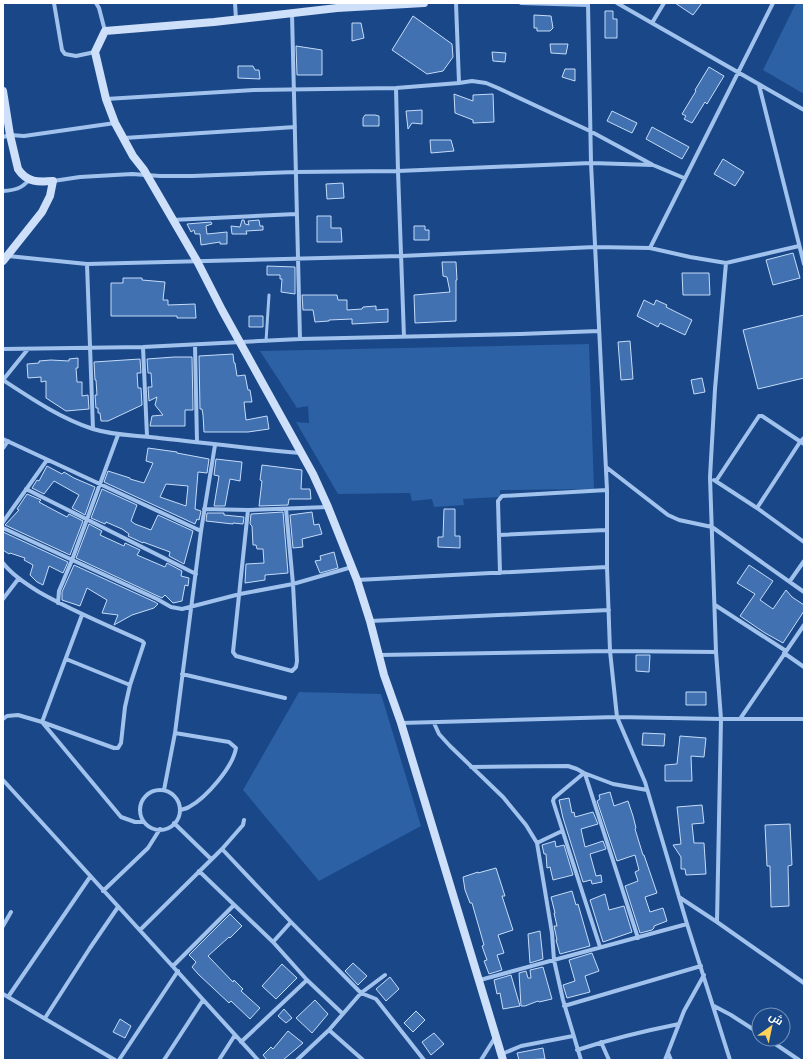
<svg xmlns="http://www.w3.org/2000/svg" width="807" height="1063" font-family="'PT Sans',Cairo,sans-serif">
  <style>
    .green { fill: #2c61a5 }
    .building { fill: #4171b0; stroke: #c5dcf9; fill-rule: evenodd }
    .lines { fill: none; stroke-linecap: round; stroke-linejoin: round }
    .lane { stroke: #a0c2ed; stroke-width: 3 }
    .street { stroke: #a0c2ed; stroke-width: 4 }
    .secondary { stroke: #cddff9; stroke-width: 8 }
  </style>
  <rect width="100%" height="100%" fill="#194787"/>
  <path class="green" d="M796,3H804V94L763,70Z
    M589,344L594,489L500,490V497L463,499L464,505L434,507L432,499L412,501L410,493L338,494L296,422L309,423L308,406L297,408L260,351Z
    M299,692L381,694L421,826L319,881L243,790Z"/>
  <path class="building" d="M675,3H702L693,15Z
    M605,11H613V19H617V38H605Z
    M534,15L551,16L553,28L550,31H537V28H534Z
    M413,16L452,44L453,57L443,71L427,74L392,50Z
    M352,23H361L364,38L352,41Z
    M550,44H568L566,54L551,53Z
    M296,46L322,50V75H297Z
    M492,52L506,53L505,62L493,61Z
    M238,66H253L255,70H259L260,79L238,78Z
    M709,67L724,76L707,104L705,102L692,123L684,119L686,116L682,114L696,91L695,90Z
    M565,69H575V81L562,77Z
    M454,94L473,101V95L493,94L494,122L473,123V120L455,113Z
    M422,110V124L412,123L408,129L406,111Z
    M612,111L637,123L632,133L607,121Z
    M365,115H375L379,116V126H363V118Z
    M652,127L689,147L682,159L646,139Z
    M430,140H451L454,151L431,153Z
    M723,159L744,172L735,186L714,174Z
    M343,183L344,198L327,199L326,184Z
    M317,216H331V228H341L342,242H317Z
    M242,220H244L245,224L249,225L248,221L259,220L260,226H263V230L246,231L247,234H232L231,226L240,227Z
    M211,222L212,224L206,226L207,234L227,232V244H220V242L201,245L200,234H195L194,230L191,232L187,224Z
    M414,226H425V230H429V240H414Z
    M793,253L800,278L773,285L766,260Z
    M442,262H456L457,280H456V321L415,323L414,295L450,292L447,277L443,276Z
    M267,266L295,267V294L281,292L282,279H280V275H267Z
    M682,273H709L710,295H683Z
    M123,278H142V280L165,282L163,300H168V305L195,304L196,318H177V316H111V283H123Z
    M302,295H337L338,300H347V310L362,309L363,307L376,306V310L388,309V322L352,324V319L329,320V321L315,322L313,310H303Z
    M644,300L654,305L656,300L667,305L666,307L692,320L685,335L660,323L658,327L637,316Z
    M804,315V378L758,389L743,330Z
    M249,316H263V327H249Z
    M630,341L633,379L621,380L618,342Z
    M233,354L234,363H235L237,376L245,375L248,390H250L252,402H244L246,420L267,416L269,429L248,432H204L203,415L202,409H200L199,356Z
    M174,357H192L193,410H185V426H150L152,416L163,415L155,405L157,397L149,401L148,387H152L151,373H148L147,359Z
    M78,358V368H76L77,382H82V396L88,395L89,409L66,411L46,398V381L41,382V377L28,378L27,364L39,363V361L51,360L69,361V359Z
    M140,359L141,373H137L138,388H141L142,405L108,421H101L100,413H98V408H96L95,395H97L96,380H95L94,362Z
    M702,378L705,392L694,394L691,380Z
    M148,448L177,452V453L209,459L207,473L198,472L195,509L201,511L199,520L197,519L195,524L104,482L108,471L130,478V479L144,483L153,463L146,461ZM166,484L188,486L186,506L160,497Z
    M216,459L242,462L240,481L230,479L225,506H214L219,476L214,475Z
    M262,465L302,470L301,489H310L311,499H289L288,505L259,506L262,481L260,480Z
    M47,466L62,474L64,472L74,478L95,487L85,515L72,508L79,495L54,481L44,494L32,488L37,480L39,481Z
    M102,489L137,505L131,521L135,524L151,530L158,515L193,531L184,564L169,556L170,552L143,542V543L128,536L129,534L122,529L106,522L105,524L91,518Z
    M27,494L41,500L39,502L48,507L67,517L69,514L83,521L70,555L5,525L19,510L17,509Z
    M444,509H455V536H460V548L438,547V537H443Z
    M283,512L288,573L265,575V580L245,583L246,564L264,563L263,549H257L256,545H253L252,526L250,524L251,514Z
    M312,512L314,525L319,524L322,534L302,539L303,547L293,548L290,515Z
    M207,513H224V515L244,517L243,524L233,523V524L206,521Z
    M89,524L102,531L100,535L124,546L125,543L140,550L137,555L165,567L167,563L182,571L181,576L189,578L188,586L185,585L182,601L173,603L165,595L162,598L76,558Z
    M3,532L68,562L63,573L49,566L43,585L37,582L30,575L33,565L24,560L25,558L10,553L9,554L3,550Z
    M334,552L338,568L320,573L315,561L321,560L320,556Z
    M74,565L155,602L158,604L154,608L132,615L114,625L118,615L102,613L107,600L87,588L80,606L62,600V592Z
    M749,565L773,581L760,600L773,609L786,590L792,597L804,605V611L783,643L765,633L740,616L755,594L737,583Z
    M636,655H650L649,672L636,671Z
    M686,692H706V705H686Z
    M643,733L665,734L664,746L642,745Z
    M680,736L706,738L704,757L691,756L692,781H665V765L677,764Z
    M610,792L614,806L628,801L633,816L636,828L635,829L643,855H644L657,893L645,897L650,912L663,908L667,921L654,926V928L652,930L640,933L625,886L638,881L635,872L639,870L635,855L617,861L597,801L600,799L599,795Z
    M569,798L572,813L574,812L575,817L593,812L598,824L581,829L585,847L603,841L606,849L590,854L596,876L601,875L602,882L592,884L591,880L583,882L563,818L559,800Z
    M702,805L704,823L692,824L694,843H704L706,874L686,875L685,869H681V857L673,845L681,844L677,807Z
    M790,824L792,865L788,866L789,906L771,907L770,866H767L765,825Z
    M555,841L556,847L564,845L573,875L553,880L550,867L547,868L546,854H544L542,845Z
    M496,868L505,896H502L513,930L498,935L504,953L497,955L502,970L489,974L484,961L487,960L482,946L484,945L472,903H470L465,890L463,877L478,872V873Z
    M572,891L576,905L578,904L590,946L560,954L556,940H557L554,926H557L554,913H555L551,897Z
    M605,894L609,910L624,906L632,932L603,942L590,900Z
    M230,914L242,926L230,938L229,937L208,956L233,982L234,980L243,989L241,991L260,1008L250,1019L231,1001L229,1003L198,974L192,967L196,962L189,955Z
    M540,931L543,959L530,963L528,934Z
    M592,953L599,971L585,976L590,992L567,998L563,985L575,981L569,960Z
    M353,963L367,976L358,985L345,971Z
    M282,964L297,978L276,999L262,986Z
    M543,967L552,999L539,1002L538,1001L525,1006H521L519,973L526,971L528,978H531L530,970Z
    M511,975L520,1006L503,1009L500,993L497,994L494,980Z
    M390,977L399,989L386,1001L376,989Z
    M315,1000L328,1014L312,1033L296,1018Z
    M284,1009L292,1018L286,1023L278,1016Z
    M416,1011L425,1020L413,1032L404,1023Z
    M120,1019L131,1026L125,1038L113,1032Z
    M288,1031L303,1043L283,1060H267L263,1055L271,1047L273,1049Z
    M434,1033L444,1044L431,1055L422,1042Z
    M543,1048L545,1059L519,1060L517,1053Z"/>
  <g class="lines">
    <path class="lane" d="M266,341L269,295"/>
    <path class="street" d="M54,3L62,50L65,54L76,56L95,52
      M96,3L99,8L105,31
      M235,3L236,19
      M456,3L459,83
      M521,3L588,5
      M588,3L591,163L607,490V567L610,651L617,717L645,782L687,924L730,1060
      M617,3L804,110
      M292,14L300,339
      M652,23L664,3
      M759,85L804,264
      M396,88L398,171L404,337
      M106,99L254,90L396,88L459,83L472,81L486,83L498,88L590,131L653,165L684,178
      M3,137L10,135L24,136L115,123
      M124,138L295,127
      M53,181L80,177L132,174L160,176H192L295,172L398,171L591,163L653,165
      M3,191C15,190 21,189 29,180
      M172,220L296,214
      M650,248L773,3
      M8,256L87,264L401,256L595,247L650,248L690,257L726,263L799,246
      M87,264L93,429
      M195,345L197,442
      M143,347L147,436
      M3,349L143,347L300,339L520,334L599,331
      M3,380C32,399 60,418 93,429C116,436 136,435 159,438C206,443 254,449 301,453
      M3,380L28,349
      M3,439L201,531
      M3,448L8,441
      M606,467L668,515L679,520L712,527L804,592
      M714,480L757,508L804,542
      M716,481L759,416H762L804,444
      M26,489L196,574
      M757,508L800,442L804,438
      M204,509L248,510L328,507
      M248,510L233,652L236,656L292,671L296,667L297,661L293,584L286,509
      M3,522L47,460
      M3,528L157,599L171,607L182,609L240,594L293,584L352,567
      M499,535L606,530
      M3,563C12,575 26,584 39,592C72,611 107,625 142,641L144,643L130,685L125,707L121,743L118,748H114L42,722L18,715L7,716L3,719
      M500,573L498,501L502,496L607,490
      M357,580L607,567
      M790,581L804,561
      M3,599L19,578
      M58,603L59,591L72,560L118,435
      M715,605L786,651
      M82,615L42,722L121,817L135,822H144
      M370,621L609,610
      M784,653L804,667
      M379,655L610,651L716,652
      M66,659L130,685
      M182,674L285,698
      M740,719L804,625
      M401,723L617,717L721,719H804
      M434,723L439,734L450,746L503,797L526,825L537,843L552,933L554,960L563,1000L581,1060
      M175,733L229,742L236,748C233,767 206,798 189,807C186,809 183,809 180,810
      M471,767L568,766L577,769L584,773
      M585,774L638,938
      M3,780L258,1060
      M164,790L175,733L201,531L215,445
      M140 810a20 20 0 1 1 40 0a20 20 0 1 1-40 0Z
      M174,823L211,859
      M537,843L562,831
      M222,849L291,922L361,993L376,999L424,1060
      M199,871L273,942L307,980L343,1014
      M103,891L148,848L160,829
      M679,897L717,922L804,983
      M717,922L721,719L716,652L710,477L715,389L726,263
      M3,926L11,912
      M140,930L222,849L243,825L244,820
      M273,942L291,922
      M600,947L553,801L554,798L584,773L613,784L647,790
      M173,966L234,905
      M480,980L687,924
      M3,994L115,1060
      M8,997L90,877
      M564,1006L701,966
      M714,1006L731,1015L759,1033
      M45,1018L90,948L118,907
      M329,1030L363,1060
      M768,1039L799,1060
      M241,1042L307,980
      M601,1042L609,1060
      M577,1050C611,1039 644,1031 679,1024
      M668,1053L671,1060
      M502,1054L521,1046L573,1036
      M119,1060L178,971
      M164,1060L203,1000
      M219,1060L235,1035
      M297,1060L329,1030L361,993L385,975
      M481,1060L496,1036
      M665,1060L684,1011L704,975"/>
    <path class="secondary" d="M424,3L337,8L214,22L105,31L95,52L106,99L115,123L133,156L144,170L197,261L222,310L313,474L328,507L357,580L370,621L384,675L401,723L503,1060
      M3,91L10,135L18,169C27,183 39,182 53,181L50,196L42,212L3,261"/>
  </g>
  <rect width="807" height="1063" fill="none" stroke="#ffffff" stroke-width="8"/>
  <g transform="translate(771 1027) rotate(33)"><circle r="19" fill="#194787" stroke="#7591b7"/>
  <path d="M0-3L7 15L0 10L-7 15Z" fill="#ffd25c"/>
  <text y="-6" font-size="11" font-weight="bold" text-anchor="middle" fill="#ffffff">ش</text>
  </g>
</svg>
